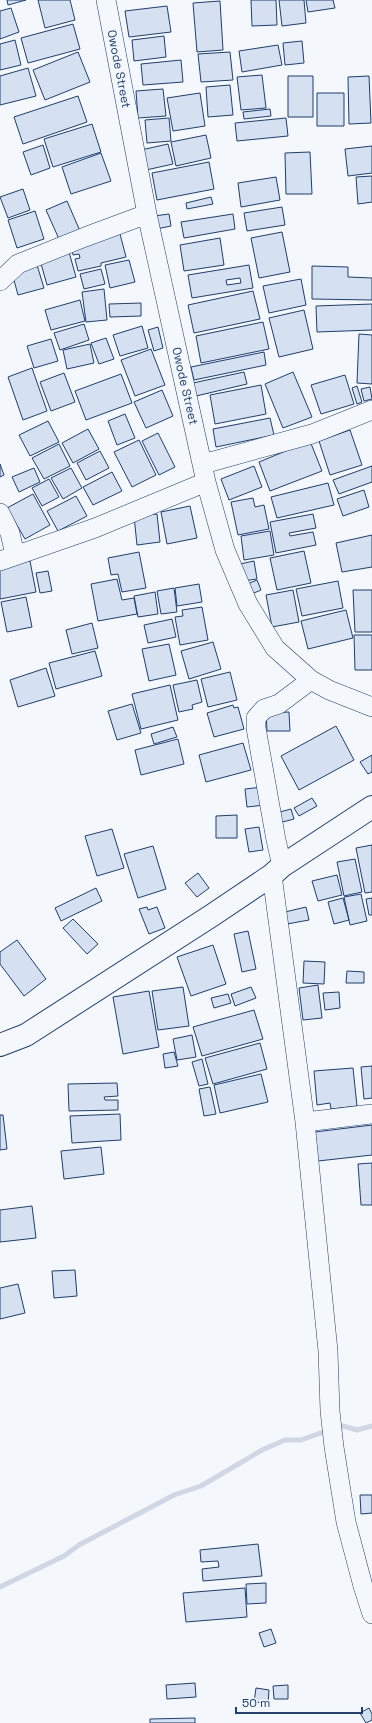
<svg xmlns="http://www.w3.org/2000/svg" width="372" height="1723" font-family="'Space Grotesk',sans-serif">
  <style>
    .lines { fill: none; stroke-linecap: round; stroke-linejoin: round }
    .stream { stroke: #cfd7e4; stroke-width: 5 }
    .building { fill: #d5e0f0; stroke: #1d3f73; fill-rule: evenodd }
    .minor-casing { stroke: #1d3f73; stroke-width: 20 }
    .major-casing { stroke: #1d3f73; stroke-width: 24 }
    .minor { stroke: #f4f7fb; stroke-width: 19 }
    .major { stroke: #f4f7fb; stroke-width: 22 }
    .labels { text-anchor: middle; stroke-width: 3; stroke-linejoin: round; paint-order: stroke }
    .street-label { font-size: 12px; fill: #1d3f73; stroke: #f4f7fb }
  </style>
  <rect width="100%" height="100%" fill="#f4f7fb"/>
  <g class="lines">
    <path class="stream" d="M336,1427L343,1426L357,1430L372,1426
      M0,1587L64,1556L79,1545L174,1495L201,1486L262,1450L285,1440H301L329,1430"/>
  </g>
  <path class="building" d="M7,0H26L8,5Z
    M38,0H70L75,20L45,28Z
    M251,0H276L277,25L252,26Z
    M279,0H304L306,23L282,26Z
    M306,0H333L335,8L308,12Z
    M220,1L223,50L197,52L193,3Z
    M167,6L171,32L129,37L125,11Z
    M11,8L19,32L0,39V11Z
    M73,24L80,49L28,63L21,38Z
    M164,36L166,57L134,61L132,40Z
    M15,40L21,65L0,70V44Z
    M302,41L304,63L285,65L283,43Z
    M278,45L282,65L242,72L239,51Z
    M78,52L90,82L45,100L33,70Z
    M230,52L233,80L201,82L198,54Z
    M181,60L183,82L143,85L141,64Z
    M28,68L36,96L0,105V76Z
    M262,75L266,108L241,110L237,77Z
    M288,76H313V117H288Z
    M369,76L371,123L349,124L348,77Z
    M230,85L233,115L208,117L206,87Z
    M163,89L166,116L138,118L136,91Z
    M200,93L205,126L173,131L167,98Z
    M317,93H344V126H317Z
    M78,96L87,122L23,144L14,117Z
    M270,109L271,116L244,119L243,112Z
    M169,118L171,141L147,143L145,120Z
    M286,118L288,136L237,141L235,123Z
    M92,124L101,152L53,167L44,139Z
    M206,135L211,158L176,166L171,142Z
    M168,144L173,164L146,170L141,150Z
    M43,145L50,168L31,175L23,152Z
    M372,146V173L348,176L345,149Z
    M310,152L312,194H286L285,153Z
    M101,153L111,181L71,194L62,167Z
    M209,162L214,189L157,200L152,173Z
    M372,176V202L358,204L356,177Z
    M276,177L280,200L241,207L238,183Z
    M23,189L30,210L8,218L0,197Z
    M211,197L213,204L187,209L186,203Z
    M67,201L80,231L59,239L46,210Z
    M282,207L285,225L247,231L244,213Z
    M35,211L44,239L17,248L8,220Z
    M169,214L171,226L156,229L154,216Z
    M233,214L235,229L184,238L181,222Z
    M282,232L290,272L259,278L251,238Z
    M120,234L126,257L101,263V266L78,271L75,259L80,258L79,254L73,255L71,245Z
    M220,238L224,265L184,271L180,245Z
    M69,252L76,277L47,285L40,260Z
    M129,260L135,282L110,288L105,265Z
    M37,265L44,288L18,295L12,273Z
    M249,265L253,288L192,298L188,275ZM240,278L241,283L227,285L226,280Z
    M312,266L348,267V277L372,278V300L312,299Z
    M101,269L105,284L84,289L80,274Z
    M301,279L306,305L269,313L263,286Z
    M104,289L107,320L86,322L82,292Z
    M253,291L260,319L194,333L188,305Z
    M80,300L85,321L51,330L45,310Z
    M141,303V316L110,317L109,304Z
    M372,304V330L317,332L316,306Z
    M304,310L313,349L279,357L269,318Z
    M263,322L269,349L201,363L196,336Z
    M84,324L89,340L60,350L54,333Z
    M142,326L148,348L120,356L113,335Z
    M158,327L163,348L154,351L148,330Z
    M359,334L372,335V384L357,383Z
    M106,338L114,359L99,364L91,343Z
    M51,339L58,361L34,368L27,346Z
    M90,344L94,363L67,369L63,350Z
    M151,349L165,385L135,396L121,360Z
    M264,352L266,365L194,380L191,367Z
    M32,368L47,411L23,420L8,377Z
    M244,372L247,384L196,396L193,383Z
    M293,372L312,417L283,428L265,384Z
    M64,373L75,402L51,411L40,382Z
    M121,374L132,403L86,420L75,391Z
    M345,375L354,404L321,414L311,385Z
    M261,385L266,414L215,424L210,395Z
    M357,386L362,402L357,404L352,388Z
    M370,387L372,399L364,401L361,389Z
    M162,390L173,416L146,428L134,402Z
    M125,414L135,438L117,445L108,421Z
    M270,418L274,435L216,447L213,429Z
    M48,421L59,442L30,456L19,435Z
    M88,429L99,449L73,463L62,443Z
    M350,430L362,465L330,475L319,441Z
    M158,433L175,467L159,475L142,441Z
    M139,440L156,475L132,487L114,452Z
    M310,441L322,471L270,491L259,462Z
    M59,444L70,466L44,479L32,458Z
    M100,451L109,468L86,480L77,463Z
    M0,464L4,475L0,477Z
    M254,466L262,487L229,500L221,479Z
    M372,466V482L339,494L333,480Z
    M34,468L40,482L19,492L12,477Z
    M71,468L82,488L63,499L51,478Z
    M112,472L122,491L93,505L83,487Z
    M49,479L59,497L42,506L32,488Z
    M328,483L334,505L277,518L271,497Z
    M364,490L369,507L343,516L337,499Z
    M33,494L50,525L25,539L7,508Z
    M76,496L87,516L58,531L47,511Z
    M253,498L255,507L264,505L269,529L238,535L231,502Z
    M190,506L197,538L167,544L161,512Z
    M157,514L160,542L137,545L134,516Z
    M313,514L316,528L289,533L290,536L313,532L316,545L276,553L270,522Z
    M270,531L274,555L244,560L241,536Z
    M372,535V567L342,572L336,543Z
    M304,551L311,583L277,590L270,558Z
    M139,552L146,588L122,592L118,574L111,575L108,558Z
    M30,561L36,592L0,599V567Z
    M254,561L257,579L243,581L240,564Z
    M48,571L52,591L40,593L36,573Z
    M117,579L122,600L134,598L137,614L98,621L91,584Z
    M257,580L261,590L247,596L243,586Z
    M338,581L343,608L302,616L296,589Z
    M199,584L202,602L177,606L175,588Z
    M174,588L177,612L161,614L157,591Z
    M293,590L299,622L272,627L266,595Z
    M353,590H372V632H355Z
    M155,592L158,614L138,617L134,596Z
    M26,597L32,627L7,632L1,602Z
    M202,607L208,640L180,645L175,617L183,616L182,610Z
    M346,610L353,638L308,649L301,621Z
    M172,619L176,637L148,643L144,625Z
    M92,623L98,648L72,654L66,630Z
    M354,635H372V670H355Z
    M213,642L221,669L189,679L181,651Z
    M169,644L176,675L149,681L142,649Z
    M95,651L102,676L56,689L49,663Z
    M46,668L55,696L18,707L10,680Z
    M230,672L237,700L208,707L201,679Z
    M197,680L202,702L192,705L193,709L179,712L173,685Z
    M170,685L178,720L141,729L132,694Z
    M132,704L141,733L117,740L108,711Z
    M233,705L234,708L238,707L244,729L214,737L207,713Z
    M289,712L290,731H267L266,713Z
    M336,726L354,760L299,790L281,756Z
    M173,727L177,737L154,744L151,734Z
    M178,739L184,764L141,775L135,750Z
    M243,743L251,770L206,782L199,755Z
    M372,755V772L368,774L360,762Z
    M263,787L265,805L247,807L245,789Z
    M312,798L317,806L299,816L294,808Z
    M291,809L294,819L279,823L276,813Z
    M237,815V838H216V816Z
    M259,827L263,850L249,852L245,829Z
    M112,829L124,868L97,876L85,836Z
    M372,845V892L365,893L356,848Z
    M153,846L166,889L138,898L124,854Z
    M355,859L362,892L344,896L337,862Z
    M198,873L209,888L197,897L185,883Z
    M337,875L342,895L318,901L312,881Z
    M96,888L102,901L61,921L55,908Z
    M361,894L367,921L350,925L344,897Z
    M343,898L349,920L334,924L328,902Z
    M372,898V915H369L366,899Z
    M147,907L148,910L157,907L165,928L149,934L139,909Z
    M306,907L309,920L287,924L285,912Z
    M73,919L98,944L87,954L63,928Z
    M248,931L256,969L242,972L234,934Z
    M17,940L46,979L24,996L0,964V952Z
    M213,945L226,984L191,996L177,957Z
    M304,961L325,962L324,984L303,983Z
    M347,971L364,972V983H346Z
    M318,985L322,1018L303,1020L299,988Z
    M183,987L189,1026L158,1030L152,991Z
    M251,987L256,998L235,1006L231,994Z
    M149,991L159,1047L123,1054L113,997Z
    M339,992L340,1008L325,1010L323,993Z
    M228,994L231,1003L214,1008L211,998Z
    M254,1010L263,1039L202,1056L193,1027Z
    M192,1035L196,1057L177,1060L173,1039Z
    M260,1043L267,1069L213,1084L205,1058Z
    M174,1052L178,1066L165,1068L163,1054Z
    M202,1059L208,1084L199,1086L192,1062Z
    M372,1066V1098L364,1099L361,1067Z
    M353,1068L357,1106L331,1109L330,1103L317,1105L314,1071Z
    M261,1074L268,1102L220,1113L214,1085Z
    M117,1083L118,1096L104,1097L105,1100H118V1110L69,1111L68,1084Z
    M210,1087L216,1114L204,1116L199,1089Z
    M120,1114L121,1140L72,1143L70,1116Z
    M0,1115H3L7,1149L0,1150Z
    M372,1125V1155L318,1161L315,1132Z
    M101,1147L104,1174L64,1179L61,1151Z
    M372,1163V1205H361L358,1164Z
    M32,1206L36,1238L0,1242V1210Z
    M75,1270L77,1296L54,1298L52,1271Z
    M18,1284L25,1313L0,1319V1288Z
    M360,1495H372V1513L361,1514Z
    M258,1544L262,1576L203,1581L202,1569L219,1567L218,1561L201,1562L200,1550Z
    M266,1583V1603L247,1604L246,1584Z
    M245,1588L247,1617L186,1622L183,1593Z
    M271,1629L276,1643L264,1647L259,1633Z
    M195,1683L196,1697L167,1699L166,1685Z
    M288,1685V1699H274L273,1686Z
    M256,1688L269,1690L268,1703L254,1702Z
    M369,1708L372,1714V1720L366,1723L360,1713Z
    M195,1718V1723H150V1719Z"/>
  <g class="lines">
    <defs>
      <path id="minor" d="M106,0L147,214L206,482L225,550L248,604L275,648L311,680L329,690L372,707
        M0,281L18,264L85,237L147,214
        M203,464L312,434L372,410
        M0,513L10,533L15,555
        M0,561L95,528L206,482
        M282,866L276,840L256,728V718L264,709L279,704L311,680
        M272,875L305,1122L328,1351L330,1411L334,1447L346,1522L363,1586L372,1614
        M305,1122L372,1114"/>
      <path id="major" d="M0,1045L26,1035L211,916L272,875L282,866L372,807"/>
    </defs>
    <use href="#minor" class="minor-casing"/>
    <use href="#major" class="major-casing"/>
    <use href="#minor" class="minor"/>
    <use href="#major" class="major"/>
  </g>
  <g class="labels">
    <g class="street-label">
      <text transform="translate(119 69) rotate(79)" y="4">Owode Street</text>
      <text transform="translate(185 386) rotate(77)" y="4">Owode Street</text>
    </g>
  </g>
  <path d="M236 1707v6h126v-6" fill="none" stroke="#1d3f73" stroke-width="2"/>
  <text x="242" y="1707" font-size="12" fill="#1d3f73" stroke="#f4f7fb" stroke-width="3" paint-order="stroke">50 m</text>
</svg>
